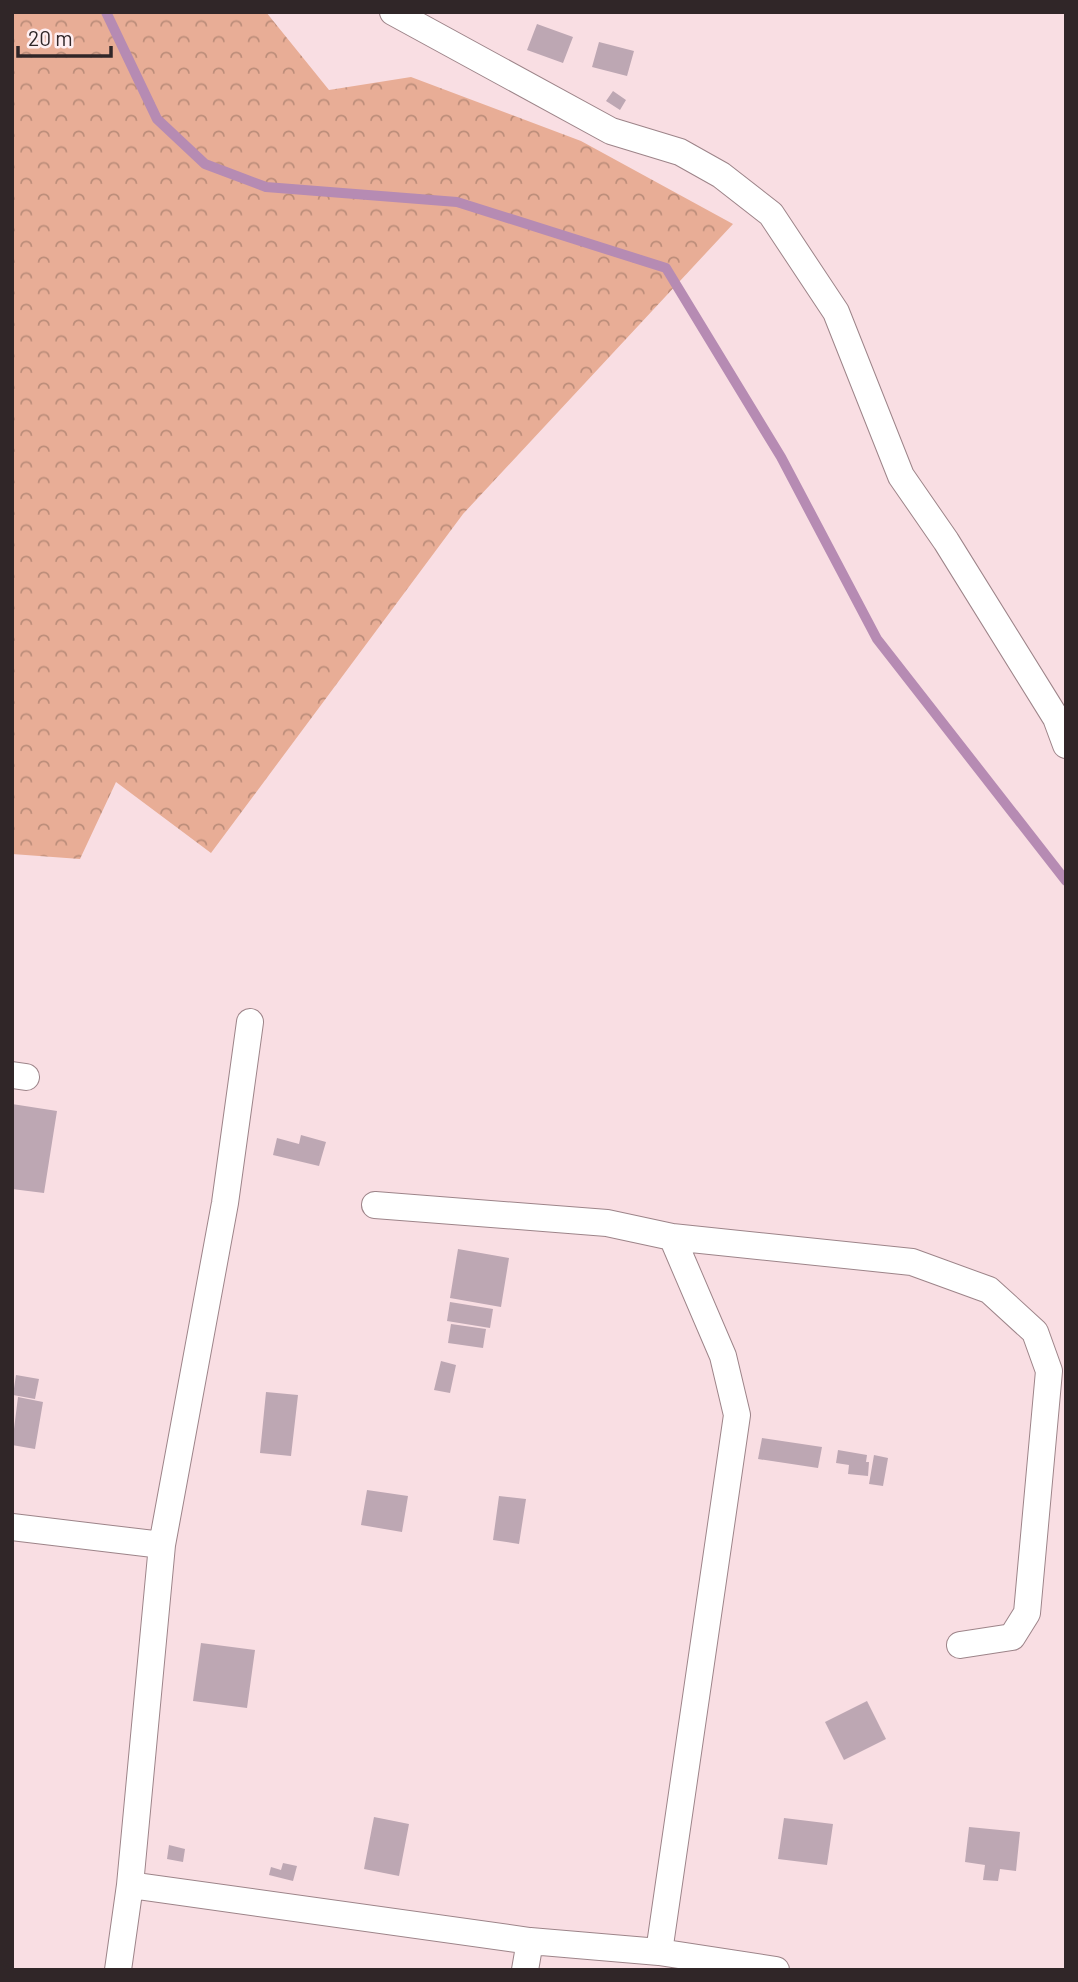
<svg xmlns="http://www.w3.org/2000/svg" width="1078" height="1982" font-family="Barlow,sans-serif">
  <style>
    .forest { fill: url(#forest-crowns) }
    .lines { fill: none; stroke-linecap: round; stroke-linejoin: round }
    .stream { stroke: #b68bb3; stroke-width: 10 }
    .building { fill: #bda7b3 }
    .street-casing { stroke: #9d8489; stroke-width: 28 }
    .street { stroke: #fff; stroke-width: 26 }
  </style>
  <defs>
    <pattern id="forest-crowns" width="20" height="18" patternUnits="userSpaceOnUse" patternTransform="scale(1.75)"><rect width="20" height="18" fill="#e8ad96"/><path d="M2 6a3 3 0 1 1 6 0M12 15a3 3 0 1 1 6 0" fill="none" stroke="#bc8d7a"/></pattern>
  </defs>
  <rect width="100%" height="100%" fill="#f9dee3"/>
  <path class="forest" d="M12,12H266L329,90L411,77L581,141L733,224L463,514L211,853L116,782L80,859L12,854Z"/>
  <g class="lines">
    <path class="stream" d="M106,12L157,119L205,164L266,187L457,202L666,268L781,457L877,639L1066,881"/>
  </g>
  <path class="building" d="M537,24L573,37L563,63L527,50Z
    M599,42L634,51L627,76L592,67Z
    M613,91L626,100L620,110L606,101Z
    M12,1104L57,1111L44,1193L12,1189Z
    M301,1135L326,1142L319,1166L273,1155L277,1138L299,1144Z
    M458,1249L509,1258L501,1307L450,1298Z
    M450,1302L493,1309L490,1328L447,1321Z
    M451,1324L486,1329L483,1348L448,1343Z
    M441,1361L456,1365L450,1393L434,1390Z
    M16,1375L39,1379L35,1399L13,1395Z
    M266,1392L298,1395L291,1456L260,1453Z
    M18,1397L43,1402L35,1449L12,1445Z
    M762,1438L822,1447L818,1468L758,1459Z
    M838,1450L867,1455L866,1462H869L868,1476L848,1474L849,1465L836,1463Z
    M874,1455L888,1458L883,1486L869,1484Z
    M367,1490L408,1496L402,1532L361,1525Z
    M499,1496L526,1499L519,1544L493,1540Z
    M201,1643L255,1650L247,1708L193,1701Z
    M867,1701L886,1739L844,1760L825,1722Z
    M374,1817L409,1824L399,1876L364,1869Z
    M784,1818L833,1824L827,1865L778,1859Z
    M969,1827L1020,1832L1016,1871L1000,1869L998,1881L983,1880L985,1865L965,1862Z
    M169,1845L185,1849L183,1862L167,1859Z
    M283,1863L297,1866L293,1881L269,1875L271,1867L281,1870Z"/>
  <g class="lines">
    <defs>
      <path id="street" d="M393,12L611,131L680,152L721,175L771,214L836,312L901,476L946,541L1056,718L1066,745
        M12,1075L26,1077
        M375,1205L607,1223L672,1237L723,1356L737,1415L659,1952
        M672,1237L912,1262L989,1290L1035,1332L1049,1371L1027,1613L1012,1637L960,1645
        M12,1527L162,1545
        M130,1885L530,1941L659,1952L776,1970
        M118,1970L130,1885L162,1545L225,1203L250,1022
        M525,1970L530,1941"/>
    </defs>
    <use href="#street" class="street-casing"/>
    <use href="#street" class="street"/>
  </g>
  <rect width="1078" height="1982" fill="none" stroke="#302628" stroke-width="28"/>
  <path d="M18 46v10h93v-10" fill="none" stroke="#302628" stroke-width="3.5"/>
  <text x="28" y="46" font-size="21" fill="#302628" stroke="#ffeef1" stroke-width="5" paint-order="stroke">20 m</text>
</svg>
